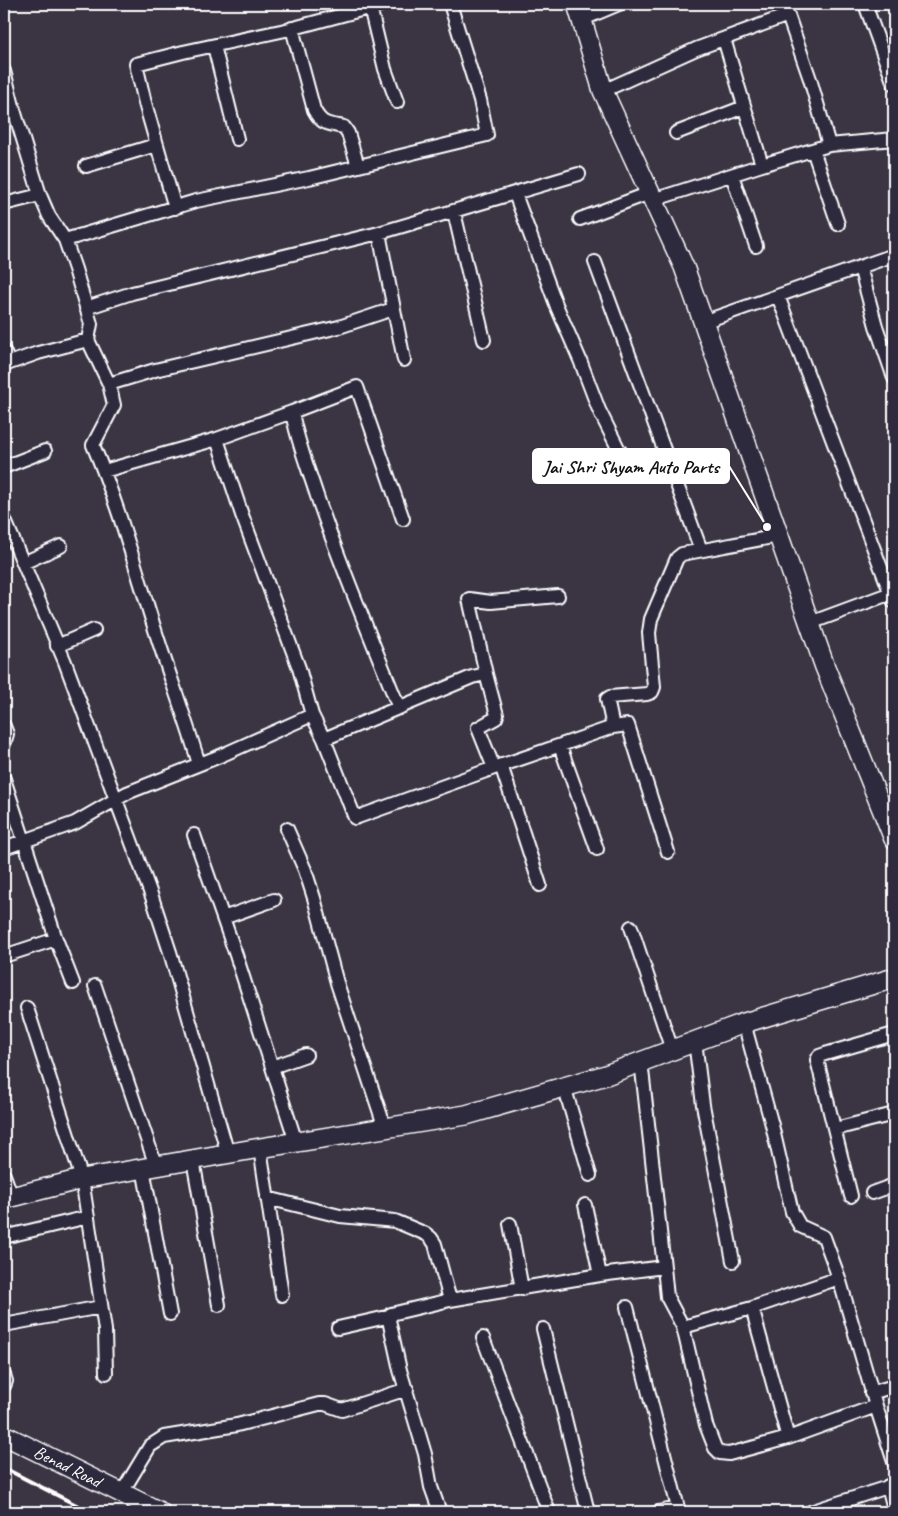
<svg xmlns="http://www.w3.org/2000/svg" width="898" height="1516" font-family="Caveat,sans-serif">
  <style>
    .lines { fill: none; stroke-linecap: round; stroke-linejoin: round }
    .street-casing { stroke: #fff; stroke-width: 16 }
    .secondary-casing { stroke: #fff; stroke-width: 22 }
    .street { stroke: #2f2a3d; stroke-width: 12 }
    .secondary { stroke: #2f2a3d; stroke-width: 19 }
    .rail { stroke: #fff; stroke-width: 4 }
    .labels { text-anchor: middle; stroke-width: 4; stroke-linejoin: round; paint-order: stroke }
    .street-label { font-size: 18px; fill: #fff; stroke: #2f2a3d }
    .leader { fill: none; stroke: #fff; stroke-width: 2 }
    .callout-dot { fill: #fff; stroke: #2f2a3d; stroke-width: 2 }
    .callout { fill: #fff; stroke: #fff; stroke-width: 2 }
    .callout-label { font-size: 19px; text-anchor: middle; font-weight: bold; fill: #111 }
  </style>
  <rect width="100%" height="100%" fill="#3b3443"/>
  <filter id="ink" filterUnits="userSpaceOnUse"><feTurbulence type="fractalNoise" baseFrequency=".02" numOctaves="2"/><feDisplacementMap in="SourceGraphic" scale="10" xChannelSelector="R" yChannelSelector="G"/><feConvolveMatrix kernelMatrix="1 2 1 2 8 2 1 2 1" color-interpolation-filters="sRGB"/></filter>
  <g filter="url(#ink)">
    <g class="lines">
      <defs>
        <path id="street" d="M784,4L810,79L829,145
          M865,4L894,84
          M370,7L385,69L397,102
          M581,20L619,4
          M292,28L314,110C322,125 328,124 344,127L348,133L358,166
          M724,39L762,165
          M214,46L237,139
          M4,71L14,110
          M603,91L696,49L788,15
          M4,112L14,110L40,195L49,216L65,240L75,269L91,324L88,340
          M676,133L744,107
          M813,150L838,224
          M86,166L156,145
          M732,175L756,246
          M515,194L557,307L580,360L599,410L619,450L638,472L670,465
          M653,200L762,165L829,145L894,139
          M4,204L40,195
          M175,208L145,103L136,64L183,52L290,29L383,4
          M454,212L484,340
          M580,219L650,193
          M379,233L404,360
          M65,240L196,201L309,178L487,135L480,100L450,4
          M595,262L701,550
          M860,267L876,326L894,378
          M778,296L894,602
          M86,308L132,293L379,233L579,174
          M703,322L894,255
          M4,351L9,363
          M4,365L38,353L88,340L109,384
          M292,412L217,439L242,515L299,668L312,715
          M4,467L45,451
          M104,471L217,439
          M4,518L65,662L152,897L170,952L228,1154
          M23,563L61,546
          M810,623L894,592
          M57,646L94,630
          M486,674L469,599L491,602L558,596
          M399,708C371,637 341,568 317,496C308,468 297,441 292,412L357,387L403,519
          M4,726L7,734L4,744
          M613,727L628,725L668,852
          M324,739L355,818L494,768
          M560,746L597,849
          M199,764C186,720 170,677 156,633C136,570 119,506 93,445L114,405L109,384L155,370L339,327L393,309
          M501,765L540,885
          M4,779L56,939L4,956
          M287,829L305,870L314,898L337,983L385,1128
          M194,835L236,955L296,1142
          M4,848L75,823L127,793L220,756L312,715L324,739L472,677L486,674L497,715L496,718L478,728L494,768L613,727L607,699L610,697L647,694L652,692L654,687L649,633L651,619L677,558L682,554L778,536
          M223,918L274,900
          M631,927L672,1050
          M56,939L73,983
          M95,986L156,1166
          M27,1008L82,1179L105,1330L106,1373
          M695,1041L703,1105L733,1261
          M272,1067L306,1055
          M564,1086L590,1175
          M835,1129L894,1114
          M260,1148L282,1295
          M193,1160L219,1305
          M143,1168L170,1314
          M4,1175L12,1197
          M872,1193L894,1185
          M851,1196L817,1060L819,1056L825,1054L894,1034
          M267,1198L340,1216L395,1221L426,1234L431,1238L435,1244L450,1300
          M585,1205L600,1275
          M510,1224L522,1289
          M4,1237L88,1217
          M664,1267L667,1297L683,1327L752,1308L839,1278L824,1237L800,1226L792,1212L772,1125L744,1023
          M627,1307L679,1512
          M752,1308L788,1438
          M4,1325L101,1307
          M683,1327L706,1425L715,1448L720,1453L729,1454L788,1438L876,1406L839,1278
          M338,1328L391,1316
          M543,1329L588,1512
          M483,1338L549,1512
          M4,1375L6,1381L4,1386
          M871,1393L894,1386
          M876,1406L894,1462
          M888,1486L894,1509
          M121,1494L150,1446L164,1437L237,1425L319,1404H325L342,1410L407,1389
          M440,1512L431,1487L425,1454L400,1370L389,1320L391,1314L450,1300L600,1275L664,1267L641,1061
          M658,1512L678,1508
          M810,1512L894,1485"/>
        <g id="secondary">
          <path d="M577,4L603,91L684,267L825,667L894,839"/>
          <path d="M4,1199L82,1179L260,1148L466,1115L606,1075L744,1023L894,978"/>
          <path id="s1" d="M4,1435L160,1512"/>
        </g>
      </defs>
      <use href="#street" class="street-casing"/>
      <use href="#secondary" class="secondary-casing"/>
      <use href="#street" class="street"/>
      <use href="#secondary" class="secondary"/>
      <path class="rail" d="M4,1468L90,1512"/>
    </g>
  </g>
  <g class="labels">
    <g class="street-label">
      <text dy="6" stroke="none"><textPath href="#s1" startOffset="71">Benad Road</textPath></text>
    </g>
  </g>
  <path class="leader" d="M767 527L729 466"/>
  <circle class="callout-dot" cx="767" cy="527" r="5"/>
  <rect class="callout" x="533" y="449" width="196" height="34" rx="5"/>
  <g class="callout-label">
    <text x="631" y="473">Jai Shri Shyam Auto Parts</text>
  </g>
  <rect width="898" height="1516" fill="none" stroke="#2f2a3d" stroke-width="20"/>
  <rect x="10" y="10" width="878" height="1496" fill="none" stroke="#fff" stroke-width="2" filter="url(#ink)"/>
</svg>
